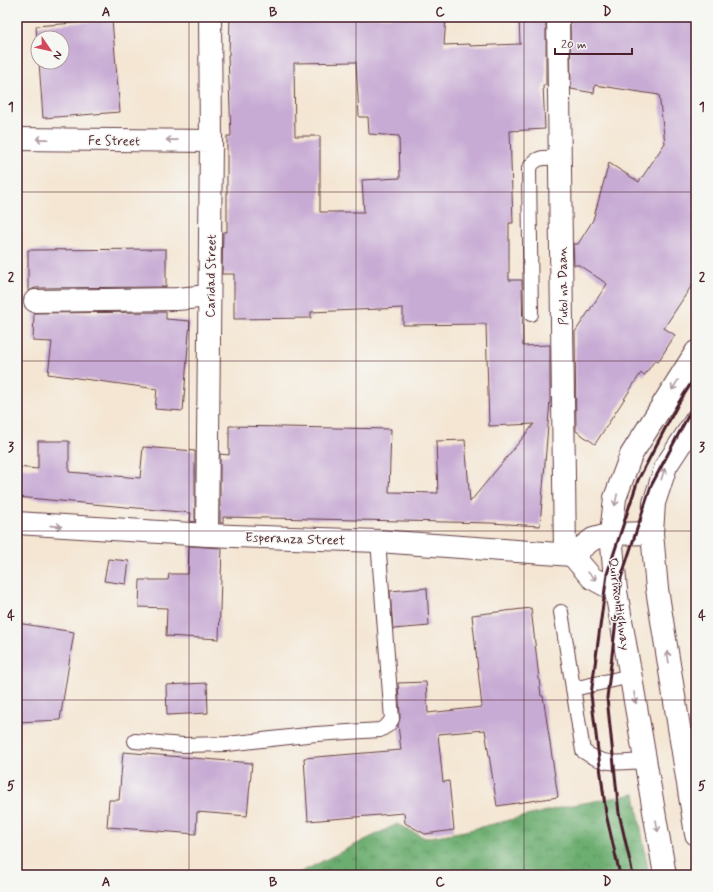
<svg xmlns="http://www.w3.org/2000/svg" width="713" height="892" font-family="Mynerve,sans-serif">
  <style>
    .forest { fill: url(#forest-crowns); stroke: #5b664e }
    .building { fill: #c8abd4; fill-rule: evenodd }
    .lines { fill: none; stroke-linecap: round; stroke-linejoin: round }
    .service-casing { stroke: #643d44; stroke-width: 16 }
    .minor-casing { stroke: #643d44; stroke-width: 24 }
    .primary-casing { stroke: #643d44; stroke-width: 24 }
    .service { stroke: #fff; stroke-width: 14 }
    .minor { stroke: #fff; stroke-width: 22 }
    .primary { stroke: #fff; stroke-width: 22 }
    .rail { stroke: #4a1f2b; stroke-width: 3 }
    .oneway { stroke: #ae9aa0 }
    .grid { fill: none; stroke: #4a1f2b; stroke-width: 1; stroke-opacity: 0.55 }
    .labels { text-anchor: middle; stroke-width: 3; stroke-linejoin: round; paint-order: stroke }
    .street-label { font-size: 13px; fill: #4a1f2b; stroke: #f6f6f2 }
    .neatline { fill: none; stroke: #4a1f2b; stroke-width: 1.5 }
    .grid-label { font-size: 13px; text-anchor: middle; font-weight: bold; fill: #4a1f2b }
  </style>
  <defs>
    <pattern id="forest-crowns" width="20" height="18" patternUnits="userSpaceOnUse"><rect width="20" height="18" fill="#6cad70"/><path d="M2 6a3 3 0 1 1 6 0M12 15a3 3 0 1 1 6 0" fill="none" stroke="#5b8c5c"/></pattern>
  </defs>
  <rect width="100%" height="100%" fill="#f6f6f2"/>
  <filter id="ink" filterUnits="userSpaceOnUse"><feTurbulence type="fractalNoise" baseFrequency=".025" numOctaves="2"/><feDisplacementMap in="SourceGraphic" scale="8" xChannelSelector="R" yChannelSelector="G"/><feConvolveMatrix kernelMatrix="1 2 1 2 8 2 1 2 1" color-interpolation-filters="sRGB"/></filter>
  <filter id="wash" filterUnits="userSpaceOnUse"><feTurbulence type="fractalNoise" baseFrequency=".012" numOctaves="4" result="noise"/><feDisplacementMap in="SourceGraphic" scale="16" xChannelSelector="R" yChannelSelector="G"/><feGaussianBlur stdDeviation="0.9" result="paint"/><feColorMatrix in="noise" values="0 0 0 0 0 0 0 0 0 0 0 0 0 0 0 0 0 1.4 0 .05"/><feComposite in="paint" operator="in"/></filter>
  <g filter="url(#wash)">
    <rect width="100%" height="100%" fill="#f4e6d3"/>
    <path class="forest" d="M635,794L649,875H295L397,824L425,838L465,831L567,806Z"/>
    <g id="blocks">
      <path class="building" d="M230,17H446L444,45L470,44V46L520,44L519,17H546V85H543L545,129L510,131L513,223H509V280H522L523,346L550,345V400L540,526L491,523L223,517V523H220V454L229,455V426L391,429L389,492L438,493L436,441L465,440L470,502L534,424L489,426L486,324L403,325V308L311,312V318L234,319V274H222L223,232H227V136H231L228,55H229ZM356,62L359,117H368L369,134L399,136L400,178L362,180L364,212H320V136H295L294,63Z
        M570,17H696V279L664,328L675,335L658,362L655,360L644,376L641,373L595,444L576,431L575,332L607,284L579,265H574L573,244H578L593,220L609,163L639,182L665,143L659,95L595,85L594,93L571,89Z
        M112,20L120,112L43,118L39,62H62V38H38V52L36,26Z
        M166,249V287L35,288L28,291V250Z
        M166,312V319L190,321L183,411L155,409L157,389L48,374L52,342L33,341L34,313Z
        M38,441H69V472L140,478L143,447L195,451V522L190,521L191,513L17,497V467L38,469Z
        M189,546L222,548L219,639L166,636L167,608L139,607L140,580H168L169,574H188Z
        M108,559L129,561L126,584L104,581Z
        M427,588L429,626L393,629L390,591Z
        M531,608L541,696H543L558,797L497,806L485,730L438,734L443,782L449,781L454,830L425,834L405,823L404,813L308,821L304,758L401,750L398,725L400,718L398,683L426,682L428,713L482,707L472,615Z
        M17,623L74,632L60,720L17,722Z
        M207,683L208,713L167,715L166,685Z
        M123,752L252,763L247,816L197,812L196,834L107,827L109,800H119Z"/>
    </g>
  </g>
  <g filter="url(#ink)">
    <use href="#blocks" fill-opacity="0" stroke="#643d44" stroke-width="1"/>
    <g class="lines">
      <defs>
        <path id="service" d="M531,314L529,169C536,155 546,158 560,158
          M561,612L583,751C606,767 619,762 646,761
          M573,689L631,676
          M681,739L696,735
          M135,741L183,745L227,744L316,734L380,730L388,725L392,719L378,541"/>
        <path id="minor" d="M558,17L565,554
          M17,139L211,141
          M35,301L177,299L209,296
          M17,523L207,535L378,541L572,555L593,539L611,534L652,533
          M207,535L211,141L210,17
          M572,555L592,578L616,591"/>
        <path id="primary" d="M696,420L666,466L654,503L652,533L657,589L696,834
          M665,875L616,591L611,534L615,498L631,455L696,352"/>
      </defs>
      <use href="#service" class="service-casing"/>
      <use href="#minor" class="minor-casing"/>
      <use href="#primary" class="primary-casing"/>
      <use href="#service" class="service"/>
      <use href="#minor" class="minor"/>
      <use href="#primary" class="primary"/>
      <path class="rail" d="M620,875L606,814L591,695L607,574L638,480L678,404L696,376
        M633,875L619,813L607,698L621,578L651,486L696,401"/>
    </g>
    <defs><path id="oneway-shaft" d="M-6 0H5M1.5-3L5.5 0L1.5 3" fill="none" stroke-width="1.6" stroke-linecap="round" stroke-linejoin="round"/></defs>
    <g class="oneway">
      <use href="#oneway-shaft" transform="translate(42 139) rotate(-179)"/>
      <use href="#oneway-shaft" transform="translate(172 140) rotate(-179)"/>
      <use href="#oneway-shaft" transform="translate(675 385) rotate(122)"/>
      <use href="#oneway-shaft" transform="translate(663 474) rotate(-72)"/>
      <use href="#oneway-shaft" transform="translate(616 500) rotate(101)"/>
      <use href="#oneway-shaft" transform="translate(56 526) rotate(4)"/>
      <use href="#oneway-shaft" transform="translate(592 576) rotate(42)"/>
      <use href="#oneway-shaft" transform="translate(668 657) rotate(-99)"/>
      <use href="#oneway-shaft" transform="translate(635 698) rotate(80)"/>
      <use href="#oneway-shaft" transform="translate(657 826) rotate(80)"/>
    </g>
  </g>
  <path class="grid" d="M189,17V875M356,17V875M524,17V875M17,192H696M17,361H696M17,531H696M17,700H696"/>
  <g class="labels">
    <g class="street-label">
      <text transform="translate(114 140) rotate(1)" y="5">Fe Street</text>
      <text transform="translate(210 276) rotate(-89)" y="5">Caridad Street</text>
      <text transform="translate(562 286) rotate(-91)" y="5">Putol na Daan</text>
      <text transform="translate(295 538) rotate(2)" y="5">Esperanza Street</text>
      <text transform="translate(620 604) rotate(82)" y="5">Quirino Highway</text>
    </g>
  </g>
  <rect width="713" height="892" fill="none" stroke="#f6f6f2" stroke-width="44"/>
  <g transform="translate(50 50) rotate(124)"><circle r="19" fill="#f6f6f2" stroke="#b1a0a2"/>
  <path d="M0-3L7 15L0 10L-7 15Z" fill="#d1495b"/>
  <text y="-6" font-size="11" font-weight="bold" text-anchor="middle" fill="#4a1f2b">N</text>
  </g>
  <path d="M555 48v6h77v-6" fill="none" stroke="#4a1f2b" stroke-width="2"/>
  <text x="561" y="48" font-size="12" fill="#4a1f2b" stroke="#f6f6f2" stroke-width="3" paint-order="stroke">20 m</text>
  <rect x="22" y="22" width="669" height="848" class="neatline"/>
  <g class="grid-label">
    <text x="106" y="16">A</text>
    <text x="273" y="16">B</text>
    <text x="440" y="16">C</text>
    <text x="607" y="16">D</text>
    <text x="11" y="111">1</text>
    <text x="702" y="111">1</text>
    <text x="11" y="281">2</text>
    <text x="702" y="281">2</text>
    <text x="11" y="451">3</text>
    <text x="702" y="451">3</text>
    <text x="11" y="620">4</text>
    <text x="702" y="620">4</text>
    <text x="11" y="790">5</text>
    <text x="702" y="790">5</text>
    <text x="106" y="886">A</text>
    <text x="273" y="886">B</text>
    <text x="440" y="886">C</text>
    <text x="607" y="886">D</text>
  </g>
</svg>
